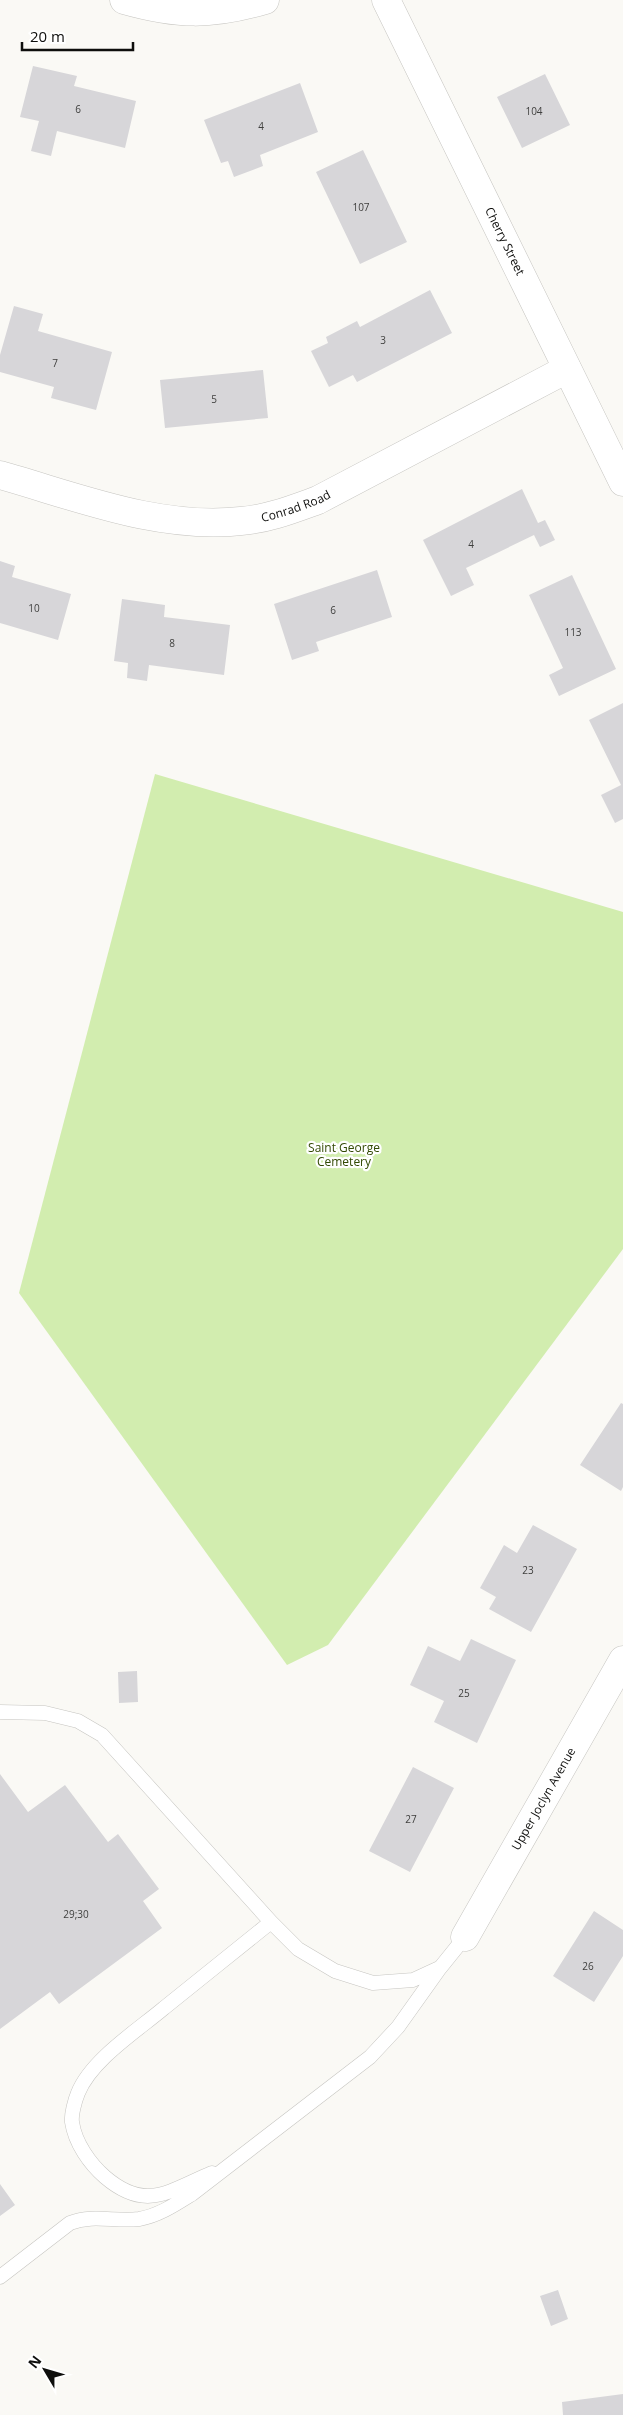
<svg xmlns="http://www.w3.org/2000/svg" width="623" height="2415" font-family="'Open Sans',sans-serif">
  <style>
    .green { fill: #d2edaf }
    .building { fill: #d7d6d9 }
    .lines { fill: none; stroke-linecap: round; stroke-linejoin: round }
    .lane-casing { stroke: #c6c5c1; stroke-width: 15 }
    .street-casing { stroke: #c6c5c1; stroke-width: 29 }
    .secondary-casing { stroke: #c6c5c1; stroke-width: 29 }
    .lane { stroke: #fff; stroke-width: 14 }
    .street { stroke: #fff; stroke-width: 28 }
    .secondary { stroke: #fff; stroke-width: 28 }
    .labels { text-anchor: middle; stroke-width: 4.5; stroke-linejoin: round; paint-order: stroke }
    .number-label { font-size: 10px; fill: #40403f }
    .street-label { font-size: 12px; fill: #0e0e0c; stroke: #fff }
    .park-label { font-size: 12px; fill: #324903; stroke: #fff }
  </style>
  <rect width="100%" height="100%" fill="#faf9f5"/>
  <path class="green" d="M155,774L623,912V1249L328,1645L287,1665L19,1293Z"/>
  <path class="building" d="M33,66L77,76L74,86L136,101L125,148L57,131L51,156L31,151L39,121L20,117Z
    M545,74L570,125L522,148L497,97Z
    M300,83L318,132L260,155L263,166L234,177L228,161L221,163L204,120Z
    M363,150L407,242L360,264L316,172Z
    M430,290L452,333L357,382L353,375L329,387L311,351L328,343L326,337L357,321L360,327Z
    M14,306L43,314L38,331L112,352L96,410L51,398L54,387L0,372V355Z
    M263,370L268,418L165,428L160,380Z
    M522,489L538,523L545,520L555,540L540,547L534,535L466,568L474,585L451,596L423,540Z
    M0,561L15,566L12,577L71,594L58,640L0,623Z
    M377,570L392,617L316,642L319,651L292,660L274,604Z
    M572,575L616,669L559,696L549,675L563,668L529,595Z
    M122,599L165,605L164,617L230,625L224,675L149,665L147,681L127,678L128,663L114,661Z
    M623,703V819L615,823L601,795L621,785L589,720Z
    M621,1403L623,1404V1487L621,1491L580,1465Z
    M533,1525L577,1549L531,1632L489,1609L496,1597L480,1588L504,1545L517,1553Z
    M471,1639L516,1660L477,1743L434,1722L444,1701L410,1685L428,1646L460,1661Z
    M137,1671L138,1702L119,1703L118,1672Z
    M413,1767L454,1788L410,1872L369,1851Z
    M0,1774L28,1812L65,1785L108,1842L118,1834L159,1889L143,1901L162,1928L59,2004L50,1992L0,2029Z
    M594,1911L623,1930V1956L594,2002L553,1976Z
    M0,2184L15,2205L0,2216Z
    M558,2290L568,2319L551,2326L540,2296Z
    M623,2394V2415H563L562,2402Z"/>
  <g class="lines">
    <defs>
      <path id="lane" d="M0,1712L45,1713L78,1721L102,1735L271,1922L298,1949L335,1971L373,1983L413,1980L439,1968
        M212,2173C169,2191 146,2212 105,2177C90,2164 75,2143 72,2122C71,2115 75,2100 78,2093C91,2060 138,2030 164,2008C200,1979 235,1951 271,1922
        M0,2277L70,2223C93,2214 115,2222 139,2219C158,2216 176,2204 192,2194L370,2057L398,2027L440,1968L465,1937"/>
      <g id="street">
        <path d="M124,0C177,15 211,16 265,0"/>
        <path id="s1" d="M0,475C78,497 159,530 241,521C268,519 293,509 318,500L567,369"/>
        <path id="s2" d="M465,1937L623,1660"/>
      </g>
      <g id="secondary">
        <path id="s3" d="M386,0L623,482"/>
      </g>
    </defs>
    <use href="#lane" class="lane-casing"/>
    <use href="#street" class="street-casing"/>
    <use href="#secondary" class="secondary-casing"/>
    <use href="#lane" class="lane"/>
    <use href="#street" class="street"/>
    <use href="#secondary" class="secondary"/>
  </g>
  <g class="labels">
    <g class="number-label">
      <text x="78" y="113">6</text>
      <text x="534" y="115">104</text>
      <text x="261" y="130">4</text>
      <text x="361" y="211">107</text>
      <text x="383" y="344">3</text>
      <text x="55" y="367">7</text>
      <text x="214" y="403">5</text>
      <text x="471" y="548">4</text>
      <text x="34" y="612">10</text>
      <text x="333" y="614">6</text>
      <text x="573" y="636">113</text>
      <text x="172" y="647">8</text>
      <text x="528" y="1574">23</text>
      <text x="464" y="1697">25</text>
      <text x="411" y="1823">27</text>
      <text x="76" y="1918">29;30</text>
      <text x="588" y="1970">26</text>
    </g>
    <g class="street-label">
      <text dy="4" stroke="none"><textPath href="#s3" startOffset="269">Cherry Street</textPath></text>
      <text dy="4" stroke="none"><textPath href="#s1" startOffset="304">Conrad Road</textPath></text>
      <text dy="4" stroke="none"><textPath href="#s2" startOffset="159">Upper Joclyn Avenue</textPath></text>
    </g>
    <g class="park-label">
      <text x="344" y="1152">Saint George<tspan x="344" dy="14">Cemetery</tspan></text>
    </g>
  </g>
  <g transform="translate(45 2370) rotate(308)" stroke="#ffffff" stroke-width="4" paint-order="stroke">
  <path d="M0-4L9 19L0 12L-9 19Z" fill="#0e0e0c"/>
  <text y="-8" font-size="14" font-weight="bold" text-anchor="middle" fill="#0e0e0c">N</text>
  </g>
  <path d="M22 42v8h111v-8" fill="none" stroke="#0e0e0c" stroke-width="2.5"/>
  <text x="30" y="42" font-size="15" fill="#0e0e0c" stroke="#ffffff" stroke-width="4" paint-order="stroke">20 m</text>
</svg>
